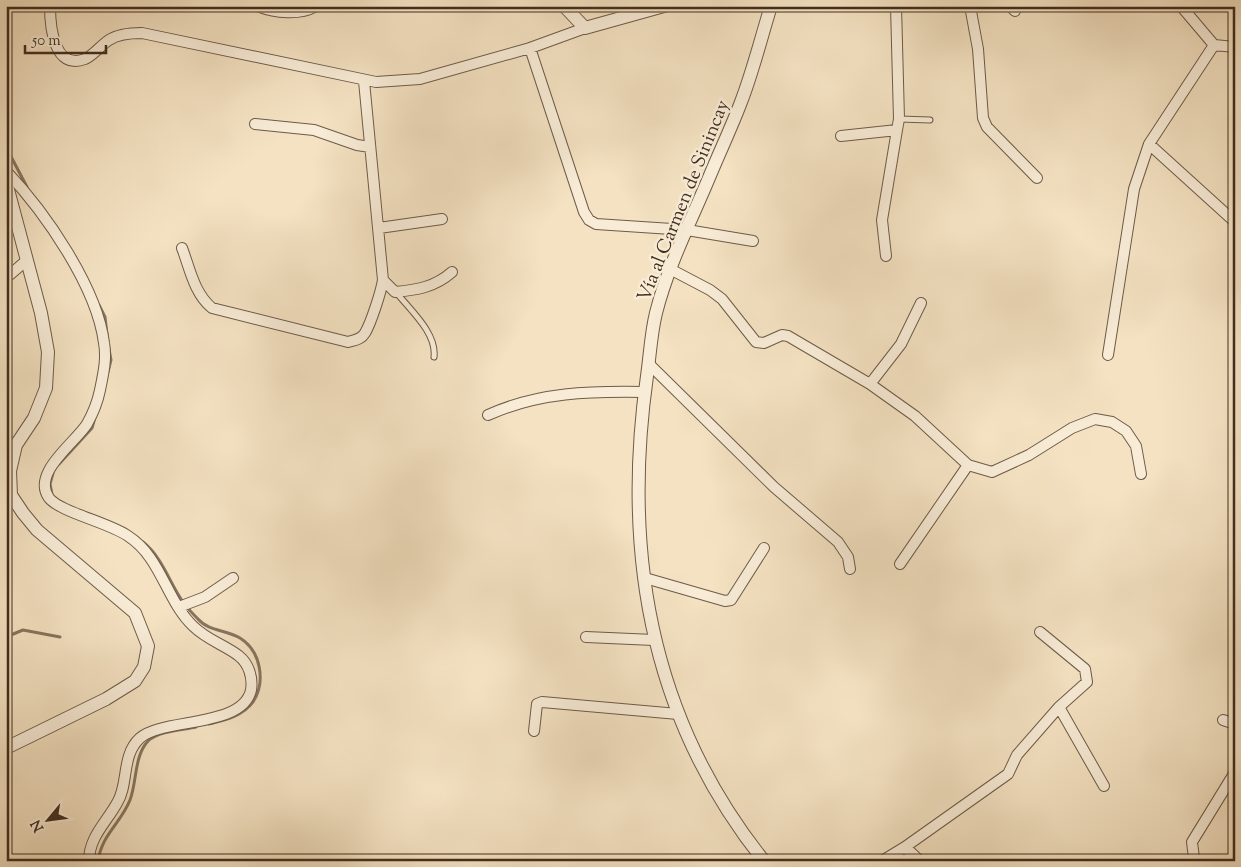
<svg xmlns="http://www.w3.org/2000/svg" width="1241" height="867" font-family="'Sorts Mill Goudy',serif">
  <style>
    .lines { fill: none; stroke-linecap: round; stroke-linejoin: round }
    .stream { stroke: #887560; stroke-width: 3 }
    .service-casing { stroke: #6e5b48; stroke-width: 7 }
    .minor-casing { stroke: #6e5b48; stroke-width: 12 }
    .tertiary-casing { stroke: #6e5b48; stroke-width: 14 }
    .service { stroke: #f8ecd7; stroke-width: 5 }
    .minor { stroke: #f8ecd7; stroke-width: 10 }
    .tertiary { stroke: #f8ecd7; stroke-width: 12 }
    .labels { text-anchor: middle; stroke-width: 5; stroke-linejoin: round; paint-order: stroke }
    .street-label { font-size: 19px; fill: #412e1f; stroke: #f8ecd7 }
  </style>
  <rect width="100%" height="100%" fill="#f4e2c2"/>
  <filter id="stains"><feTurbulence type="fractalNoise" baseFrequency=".004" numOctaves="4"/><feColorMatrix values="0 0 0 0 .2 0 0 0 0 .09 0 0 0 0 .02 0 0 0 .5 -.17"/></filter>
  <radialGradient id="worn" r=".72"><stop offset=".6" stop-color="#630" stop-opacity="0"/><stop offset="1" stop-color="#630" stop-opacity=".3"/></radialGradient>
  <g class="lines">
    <path class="stream" d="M6,147L27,187
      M99,305L105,317L107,335
      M108,372L111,360L109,349
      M59,464L92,428L94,421
      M52,494L50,484L53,473
      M143,542C163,558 169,582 183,602C187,608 193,614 198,619C208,631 227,630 240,638C261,651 266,682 253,702C243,716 225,720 209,724
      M6,637L23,630L60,637
      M98,861C102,834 121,823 130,800C137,782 134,756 148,741C159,731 182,730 196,727"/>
    <defs>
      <path id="service" d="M899,119L930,120
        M396,292C410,310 437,333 434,357"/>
      <path id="minor" d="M50,6C50,27 54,71 85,59C94,55 101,45 109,40C118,34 131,33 142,33L376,82L420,79L530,48L585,28
        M970,6L978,49L983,118L987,127L1037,178
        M1010,6L1015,11
        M1181,6L1214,45L1149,144L1235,222
        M1214,45L1235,47
        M530,48L584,212L589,220L596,224L687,230L753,241
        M255,124L314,130L357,145L370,147
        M841,136L897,130L899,119L896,6
        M6,171C45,212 97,287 104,343C107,359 103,375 100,390C98,400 92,415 87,424C75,443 31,473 49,498C60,512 110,523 128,536C161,557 166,600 193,626C207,640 225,645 239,656C249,664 253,678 251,690C243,728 162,718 140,738C121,755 129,784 117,803C106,823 89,837 89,861
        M379,228L442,219
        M182,248C190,269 194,293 212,308L348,342C354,340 361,340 365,333C371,323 381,292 383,280L364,81
        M886,256L882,220L897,130
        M670,269L710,290L722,299L756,342L764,343L782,335L788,336L870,384L915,416L968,465L992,472L1029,455L1072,428L1095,419L1112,422L1126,431L1136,446L1141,474
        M6,278L27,260
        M383,280L395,292C417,290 435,287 452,272
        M1108,355L1134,189L1149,144
        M649,364L774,487L838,542L848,557L850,569
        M870,384L901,344L921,303
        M488,415C539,392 590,391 645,392
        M900,564L968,465
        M645,578L725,601L731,600L764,548
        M179,607L205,597L233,578
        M586,637L654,640
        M1059,707L1104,786
        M1223,720L1235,724
        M534,731L537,704L542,702L678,714
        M905,847L1008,774L1017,755L1059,707L1087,682L1085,669L1040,632
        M882,861L905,847L920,861
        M1196,861L1194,858L1192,842L1235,772"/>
      <path id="tertiary" d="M260,6C275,12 300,14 314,6
        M564,6L585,28L664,6
        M6,182L41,313L48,352L46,388L34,418L16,445L10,471L11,495L23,513L37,530L135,613L148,646L144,667L135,681L106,699L6,748
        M764,861C651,720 622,552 647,376C650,355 651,333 656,313C668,265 692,219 711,173C721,149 732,126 741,102C753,71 761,38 771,6"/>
    </defs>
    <use href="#service" class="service-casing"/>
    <use href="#minor" class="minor-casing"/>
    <use href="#tertiary" class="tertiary-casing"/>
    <use href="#service" class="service"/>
    <use href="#minor" class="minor"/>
    <use href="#tertiary" class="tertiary"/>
  </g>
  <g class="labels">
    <g class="street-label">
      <text transform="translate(682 200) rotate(-68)" y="7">Vía al Carmen de Sinincay</text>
    </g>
  </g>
  <rect width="1241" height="867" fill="none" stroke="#f4e2c2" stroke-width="25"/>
  <rect x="8" y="8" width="1226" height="852" fill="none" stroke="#412e1f" stroke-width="2.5"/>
  <rect x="12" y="12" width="1216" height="842" fill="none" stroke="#412e1f"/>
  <g transform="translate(48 820) rotate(241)" stroke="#f8ecd7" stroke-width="4" paint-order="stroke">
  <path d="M0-4L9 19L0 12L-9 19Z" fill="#412e1f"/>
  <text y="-8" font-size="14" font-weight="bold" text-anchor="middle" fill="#412e1f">N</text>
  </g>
  <path d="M25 45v8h81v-8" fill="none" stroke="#412e1f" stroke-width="2.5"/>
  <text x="32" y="45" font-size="15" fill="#412e1f" stroke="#f8ecd7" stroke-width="4" paint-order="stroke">50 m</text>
  <rect width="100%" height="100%" filter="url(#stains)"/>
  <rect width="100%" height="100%" fill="url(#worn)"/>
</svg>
